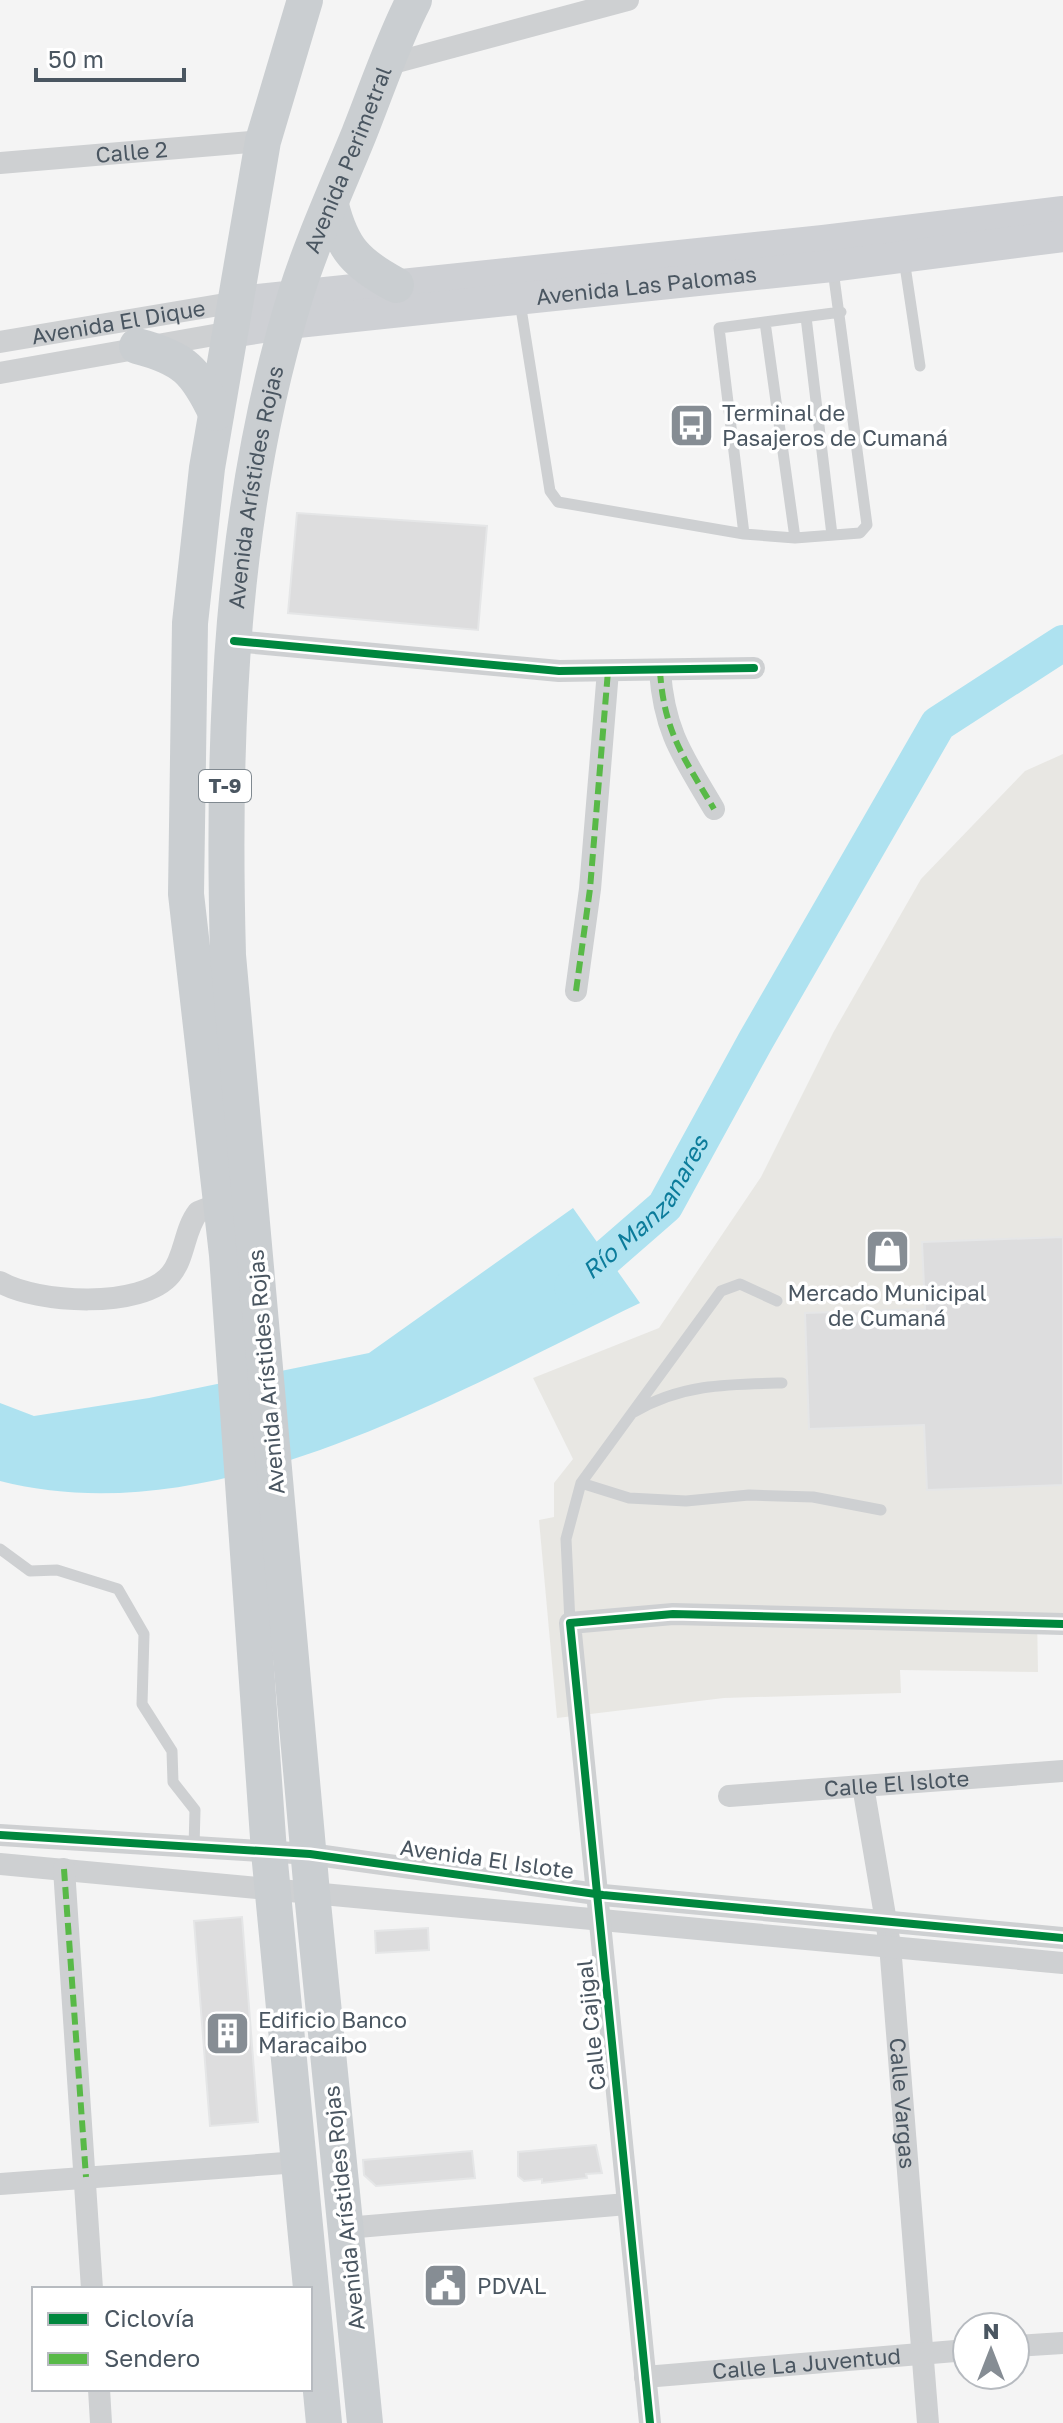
<svg xmlns="http://www.w3.org/2000/svg" width="1063" height="2423" font-family="'Golos Text',sans-serif">
  <style>
    .commercial { fill: #e8e7e3 }
    .water { fill: #aee2f0 }
    .lines { fill: none; stroke-linecap: round; stroke-linejoin: round }
    .river { stroke: #aee2f0; stroke-width: 36 }
    .building { fill: #ddddde; stroke: #e5e6e7; stroke-width: 2 }
    .service { stroke: #ced0d2; stroke-width: 11 }
    .minor { stroke: #ced0d2; stroke-width: 22 }
    .secondary { stroke: #ced0d4; stroke-width: 32 }
    .primary { stroke: #caced1; stroke-width: 36 }
    .quiet { stroke: #58b947; stroke-width: 6; stroke-dasharray: 12 6; stroke-linecap: butt }
    .cycleway-casing { stroke: #fff; stroke-width: 13 }
    .cycleway { stroke: #00873e; stroke-width: 8 }
    .labels { text-anchor: middle; stroke-width: 7; stroke-linejoin: round; paint-order: stroke }
    .shield { fill: #fff; stroke: #808990; stroke-width: 2 }
    .shield-label { font-size: 20px; font-weight: bold; fill: #4a5661 }
    .street-label { font-size: 22px; fill: #4a5661; stroke: #fff }
    .poi-label { font-size: 22px; fill: #4a5661; stroke: #fff; text-anchor: start }
    .water-label { font-size: 24px; font-style: italic; fill: #0c7c9b; stroke: #fff }
  </style>
  <rect width="100%" height="100%" fill="#f4f4f4"/>
  <path class="commercial" d="M1063,754V1615H1037L1038,1672L900,1670L901,1693L724,1698L557,1718L539,1520L554,1517V1483L573,1459L533,1378L659,1328L761,1177L833,1033L921,879L1025,771Z"/>
  <path class="water" d="M573,1208L640,1303C452,1393 214,1536 0,1481V1403L34,1416L149,1398L369,1353Z"/>
  <g class="lines">
    <path class="river" id="s1" d="M572,1287L665,1206L756,1040L938,724L1063,643"/>
  </g>
  <path class="building" d="M297,513L487,526L478,630L288,613Z
    M1063,1237V1485L927,1490L924,1425L809,1429L805,1313L925,1309L922,1242Z
    M242,1917L258,2122L210,2126L194,1921Z
    M428,1928L429,1950L376,1953L375,1931Z
    M596,2145L602,2173L586,2174L587,2178L542,2183V2179L524,2181L518,2176V2152Z
    M472,2151L475,2178L376,2186L364,2175L363,2160Z"/>
  <g class="lines">
    <path class="service" d="M904,259L920,366
      M520,302L550,491L558,502L744,534L795,538L860,533L867,525L833,270
      M806,317L832,535
      M765,322L795,538
      M744,534L719,328L841,312
      M634,1412C681,1384 728,1384 782,1383
      M581,1483L629,1498L686,1501L749,1495L813,1497L881,1510
      M0,1549L30,1571L57,1570L118,1589L144,1634L142,1704L172,1751L173,1782L195,1810L194,1847
      M570,1623L566,1539L581,1483L721,1291L740,1284L777,1301"/>
    <g class="minor">
      <path d="M386,65L628,0"/>
      <path id="s2" d="M0,163L263,141"/>
      <path id="s3" d="M0,342L237,302"/>
      <path d="M0,373L231,332"/>
      <path d="M234,641L559,671L754,668"/>
      <path d="M660,671C664,732 684,758 714,809"/>
      <path d="M576,991L590,889L608,671"/>
      <path d="M0,1282C36,1303 142,1310 171,1274C185,1257 184,1230 198,1212L221,1203"/>
      <path id="s4" d="M863,1786L890,1945L928,2423"/>
      <path id="s5" d="M729,1796L1063,1771"/>
      <path d="M0,1835L310,1854L603,1895L1063,1938"/>
      <path d="M0,1864L1063,1963"/>
      <path d="M64,1869L92,2289"/>
      <path d="M0,2184L299,2162"/>
      <path d="M346,2228L627,2204"/>
      <path d="M1015,2346L1063,2343"/>
      <path id="s6" d="M645,2377L967,2350"/>
      <path d="M99,2389L101,2423"/>
      <path d="M650,2423L570,1623L673,1614L1063,1624"/>
    </g>
    <g class="secondary">
      <path d="M237,302L823,241L1063,212"/>
      <path id="s7" d="M231,332L288,323L832,266L1063,236"/>
    </g>
    <g class="primary">
      <path d="M305,0L263,141L207,468L190,623L186,894L227,1255L269,1852L324,2423"/>
      <path d="M331,205C342,249 357,264 396,285"/>
      <path d="M137,346C184,358 196,371 216,413"/>
      <path id="s8" d="M365,2423L312,1893L228,955C222,735 230,509 295,297C312,242 337,188 359,134C377,89 392,43 414,0"/>
    </g>
    <path class="quiet" d="M660,671C664,732 684,758 714,809
      M576,991L590,889L608,671
      M64,1869L86,2177"/>
    <defs>
      <path id="cycleway" d="M234,641L559,671L754,668
        M0,1835L310,1854L603,1895L1063,1938
        M650,2423L570,1623L673,1614L1063,1624"/>
    </defs>
    <use href="#cycleway" class="cycleway-casing"/>
    <use href="#cycleway" class="cycleway"/>
  </g>
  <defs>
    <symbol id="bus-square" viewBox="-11 -11 22 22"><rect x="-9" y="-9" width="18" height="18" rx="4" fill="#868d94" stroke="#fff"/><path d="M-5-6H5V4H4V6H2V4H-2V6H-4V4H-5ZM-3.5-4V0h7V-4ZM-3.5 1.2v1.5H-2V1.2ZM2 1.2v1.5H3.5V1.2Z" fill="#fff"/></symbol>
    <symbol id="shop-square" viewBox="-11 -11 22 22"><rect x="-9" y="-9" width="18" height="18" rx="4" fill="#868d94" stroke="#fff"/><path d="M-5-2.5h2.3a2.7 3.5 0 0 1 5.4 0H5L5.5 6h-11ZM-1.5-2.5h3a1.5 2.3 0 0 0-3 0Z" fill="#fff"/></symbol>
    <symbol id="building-square" viewBox="-11 -11 22 22"><rect x="-9" y="-9" width="18" height="18" rx="4" fill="#868d94" stroke="#fff"/><path d="M-4-6H4V6H1V3H-1V6H-4ZM-2.5-4.3h1.7v1.8h-1.7ZM.8-4.3h1.7v1.8H.8ZM-2.5-1h1.7V.8h-1.7ZM.8-1h1.7V.8H.8Z" fill="#fff"/></symbol>
    <symbol id="civic-square" viewBox="-11 -11 22 22"><rect x="-9" y="-9" width="18" height="18" rx="4" fill="#868d94" stroke="#fff"/><path d="M-.6-6.5H3V-4.5H.6V-3L4-1V1h2V6H-6V1h2V-1L-.6-3ZM-1.2 2.5V6h2.4V2.5Z" fill="#fff"/></symbol>
  </defs>
  <g fill-rule="evenodd">
    <use href="#bus-square" x="666" y="400" width="51" height="51"/>
    <use href="#shop-square" x="862" y="1226" width="51" height="51"/>
    <use href="#building-square" x="202" y="2008" width="51" height="51"/>
    <use href="#civic-square" x="420" y="2260" width="51" height="51"/>
  </g>
  <g class="labels">
    <rect class="shield" x="199" y="770" width="52" height="32" rx="6"/>
    <g class="shield-label">
      <text x="225" y="793">T-9</text>
    </g>
    <g class="street-label">
      <text dy="8" stroke="none"><textPath href="#s2" startOffset="132">Calle 2</textPath></text>
      <text dy="8" stroke="none"><textPath href="#s8" startOffset="2286">Avenida Perimetral</textPath></text>
      <text dy="8" stroke="none"><textPath href="#s7" startOffset="418">Avenida Las Palomas</textPath></text>
      <text dy="8" stroke="none"><textPath href="#s3" startOffset="120">Avenida El Dique</textPath></text>
      <text dy="8" stroke="none"><textPath href="#s8" startOffset="1944">Avenida Arístides Rojas</textPath></text>
      <text transform="translate(266 1372) rotate(-95)" y="8">Avenida Arístides Rojas</text>
      <text dy="8" stroke="none"><textPath href="#s5" startOffset="168">Calle El Islote</textPath></text>
      <text transform="translate(487 1859) rotate(8)" y="8">Avenida El Islote</text>
      <text transform="translate(591 2025) rotate(-96)" y="8">Calle Cajigal</text>
      <text dy="8" stroke="none"><textPath href="#s4" startOffset="320">Calle Vargas</textPath></text>
      <text transform="translate(344 2208) rotate(-96)" y="8">Avenida Arístides Rojas</text>
      <text dy="8" stroke="none"><textPath href="#s6" startOffset="162">Calle La Juventud</textPath></text>
    </g>
    <g class="poi-label">
      <text x="722" y="421">Terminal de<tspan x="722" dy="25">Pasajeros de Cumaná</tspan></text>
      <text x="887" y="1301" text-anchor="middle">Mercado Municipal<tspan x="887" dy="25">de Cumaná</tspan></text>
      <text x="258" y="2028">Edificio Banco<tspan x="258" dy="25">Maracaibo</tspan></text>
      <text x="477" y="2294">PDVAL</text>
    </g>
    <g class="water-label">
      <text dy="8" stroke="none"><textPath href="#s1" startOffset="110">Río Manzanares</textPath></text>
    </g>
  </g>
  <rect x="32" y="2287" width="280" height="104" fill="#ffffff" stroke="#b7bbc0" stroke-width="2"/>
  <rect x="48" y="2313" width="40" height="12" fill="#00873e" stroke="#b7bbc0" stroke-width="2"/>
  <text x="104" y="2327" font-size="24" fill="#4a5661">Ciclovía</text>
  <rect x="48" y="2353" width="40" height="12" fill="#58b947" stroke="#b7bbc0" stroke-width="2"/>
  <text x="104" y="2367" font-size="24" fill="#4a5661">Sendero</text>
  <g transform="translate(991 2351)"><circle r="38" fill="#ffffff" stroke="#b7bbc0" stroke-width="2"/>
  <path d="M0-6L14 30L0 20L-14 30Z" fill="#868d94"/>
  <text y="-12" font-size="22" font-weight="bold" text-anchor="middle" fill="#4a5661">N</text>
  </g>
  <path d="M36 68v12h148v-12" fill="none" stroke="#4a5661" stroke-width="4"/>
  <text x="48" y="68" font-size="24" fill="#4a5661" stroke="#ffffff" stroke-width="6" paint-order="stroke">50 m</text>
</svg>
